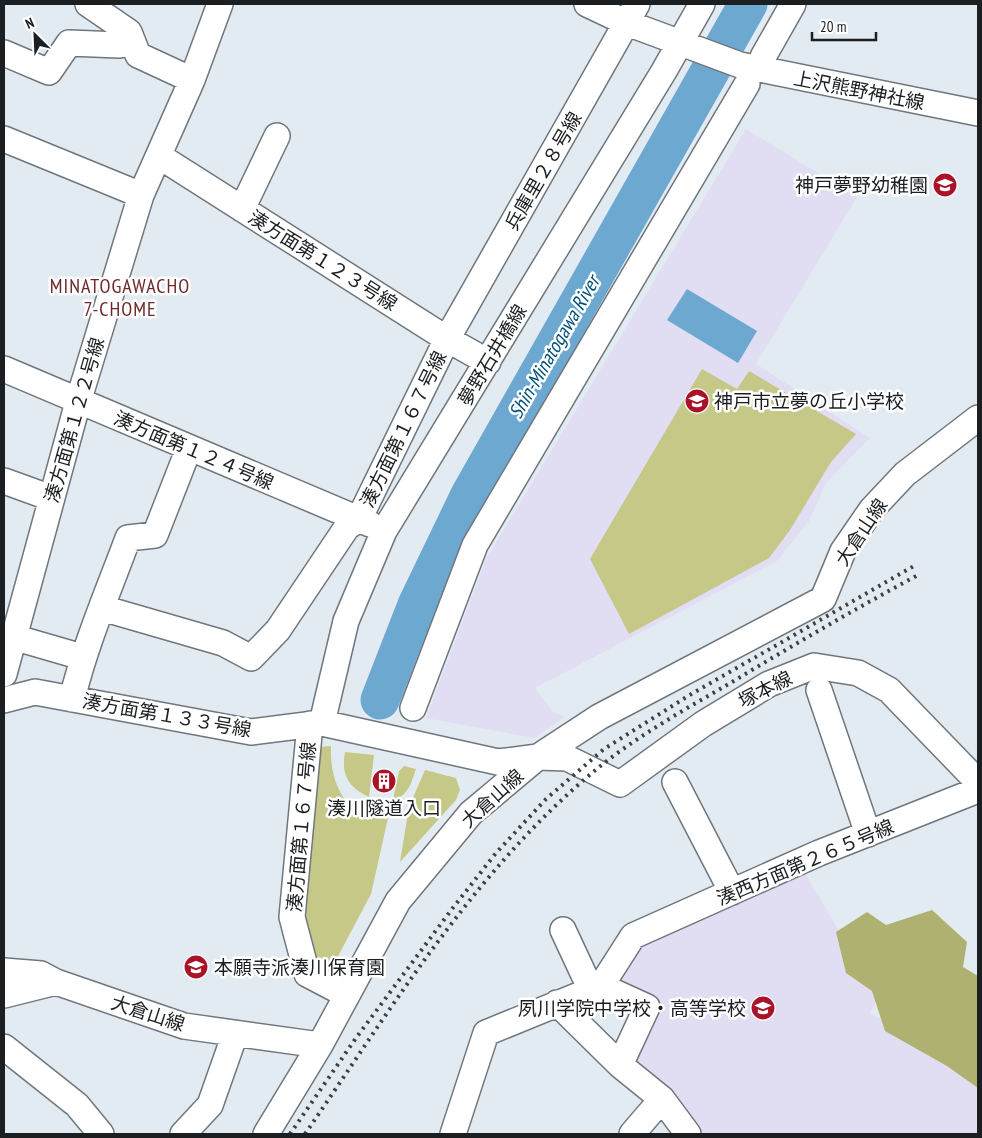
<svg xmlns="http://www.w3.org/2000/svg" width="982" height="1138" font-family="'PT Sans Narrow','Noto Sans JP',sans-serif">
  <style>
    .education { fill: #e1ddf3 }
    .green { fill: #c5c887 }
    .forest { fill: #aeb170 }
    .water { fill: #6da8d1 }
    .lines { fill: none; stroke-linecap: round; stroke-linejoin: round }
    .river { stroke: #6da8d1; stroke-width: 39 }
    .minor-casing { stroke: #6f767c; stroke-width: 28 }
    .minor { stroke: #fff; stroke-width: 25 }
    .rail { stroke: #3c4044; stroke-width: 4; stroke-dasharray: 2.5 5; stroke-linecap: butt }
    .labels { text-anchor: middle; stroke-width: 5; stroke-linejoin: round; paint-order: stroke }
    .street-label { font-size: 19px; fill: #1c1f22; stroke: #fff }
    .poi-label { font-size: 19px; fill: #1c1f22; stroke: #fff; text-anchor: end }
    .neighbourhood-label { font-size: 20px; letter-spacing: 1px; fill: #6f292a; stroke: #fff }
    .water-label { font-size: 20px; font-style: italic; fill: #005077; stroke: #fff }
  </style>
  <rect width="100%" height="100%" fill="#e3ebf2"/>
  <path class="education" d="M746,129L857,197L756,364L870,438L826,483L809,521L777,561L535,688L553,712L565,717L534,738L426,718L486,559Z
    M802,868L878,997L870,1014L940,1040L978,1075V1131L976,1134H697L632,1063L654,1001L610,984L643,937Z"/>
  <path class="green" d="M702,369L737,389L749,371L856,434L831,462L790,530L769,558L629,634L590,559Z
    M331,746C330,771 336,791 353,810L329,813L388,818L371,894L328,975L313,967L304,913L318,747Z
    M345,752L374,755L369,797C348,787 341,775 345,752Z
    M404,766L416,769C411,783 409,795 393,800L399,771Z
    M425,770L456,778L460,790L456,800L400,862L409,807Z"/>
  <path class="forest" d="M932,910L967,942L963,967L978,976V1088L947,1066L885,1031L872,991L846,973L836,932L867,912L886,925Z"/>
  <path class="water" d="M687,289L757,331L738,363L667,320Z"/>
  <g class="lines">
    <path class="river" d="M380,700L417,605L470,495L748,4"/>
    <defs>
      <path id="minor" d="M88,4L129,32L138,55L192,80
        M587,4L627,23L740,65L978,113
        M4,53L49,72L69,43L119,45L133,42
        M763,57L793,4
        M4,139L141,195
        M159,156L447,339L488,362
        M242,209L277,136
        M4,369L370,524
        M4,481L51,498
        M102,608L223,643L251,658L278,630L347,527L359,519L447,339L637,4
        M13,637L82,657
        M4,674L78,402L141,195L192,80L220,4
        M819,690L868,834
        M72,699C86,642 108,592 128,538L155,535L189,448
        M4,700L35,692L251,732L322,723L498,762L538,757L567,758L620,784L703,724L769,684L814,666L858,673L889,690L978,782
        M413,708L475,545L747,84
        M322,723L346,621L384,531L664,71L702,4
        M310,724L292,917L307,974L347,995
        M675,782L732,892
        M563,930L591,990
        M4,971L41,974L56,982L184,1026L320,1045
        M601,986L647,1007L620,1065
        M4,995L56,982
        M557,1003L620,1065L662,1099L688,1134
        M4,1047L77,1105L101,1134
        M183,1134L210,1105L235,1034
        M266,1134L320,1045L398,901L471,813L538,757L599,717L823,599L843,551L872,509L905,474L978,418
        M453,1134L486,1033L601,986L633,936L819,853L978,790
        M632,1134L662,1099"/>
    </defs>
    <use href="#minor" class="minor-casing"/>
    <use href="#minor" class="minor"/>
    <path class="rail" d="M290,1134L356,1038L452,909L496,853L546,799L604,749L688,696L914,566
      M305,1134C395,1003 481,860 608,760C645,732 687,708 727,685C790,647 853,610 918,575"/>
  </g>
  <defs>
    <symbol id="school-disc" viewBox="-11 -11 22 22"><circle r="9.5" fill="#a91227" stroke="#fff"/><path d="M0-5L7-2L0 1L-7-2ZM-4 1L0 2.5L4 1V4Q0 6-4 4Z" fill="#fff"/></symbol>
    <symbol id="building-disc" viewBox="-11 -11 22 22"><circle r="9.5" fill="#a91227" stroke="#fff"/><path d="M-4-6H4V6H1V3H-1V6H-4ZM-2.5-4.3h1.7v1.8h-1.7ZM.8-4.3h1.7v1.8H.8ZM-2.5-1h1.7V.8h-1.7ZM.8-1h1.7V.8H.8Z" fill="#fff"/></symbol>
  </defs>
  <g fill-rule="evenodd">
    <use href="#school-disc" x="931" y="171" width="28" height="28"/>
    <use href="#school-disc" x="683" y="387" width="28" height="28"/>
    <use href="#building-disc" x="370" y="767" width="28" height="28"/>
    <use href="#school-disc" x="182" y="953" width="28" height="28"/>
    <use href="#school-disc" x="749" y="994" width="28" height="28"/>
  </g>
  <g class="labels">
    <g class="street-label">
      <text transform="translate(859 90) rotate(11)" y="7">上沢熊野神社線</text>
      <text transform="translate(543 171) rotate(-60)" y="7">兵庫里２８号線</text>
      <text transform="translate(323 260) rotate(32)" y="7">湊方面第１２３号線</text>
      <text transform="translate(492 355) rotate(-59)" y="7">夢野石井橋線</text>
      <text transform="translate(74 420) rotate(-74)" y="7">湊方面第１２２号線</text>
      <text transform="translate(403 429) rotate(-64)" y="7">湊方面第１６７号線</text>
      <text transform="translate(194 450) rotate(23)" y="7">湊方面第１２４号線</text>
      <text transform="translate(861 532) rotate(-56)" y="7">大倉山線</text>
      <text transform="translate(765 689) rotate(-27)" y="7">塚本線</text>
      <text transform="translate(167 715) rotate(10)" y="7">湊方面第１３３号線</text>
      <text transform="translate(492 798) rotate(-42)" y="7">大倉山線</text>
      <text transform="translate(301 827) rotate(-85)" y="7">湊方面第１６７号線</text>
      <text transform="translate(805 862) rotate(-23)" y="7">湊西方面第２６５号線</text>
      <text transform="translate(148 1013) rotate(18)" y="7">大倉山線</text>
    </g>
    <g class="poi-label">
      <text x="928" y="192">神戸夢野幼稚園</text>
      <text x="714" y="408" text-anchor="start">神戸市立夢の丘小学校</text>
      <text x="384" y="815" text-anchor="middle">湊川隧道入口</text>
      <text x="214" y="974" text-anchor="start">本願寺派湊川保育園</text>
      <text x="746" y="1015">夙川学院中学校・高等学校</text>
    </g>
    <g class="neighbourhood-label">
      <text x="120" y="293">MINATOGAWACHO<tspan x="120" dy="23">7-CHOME</tspan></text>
    </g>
    <g class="water-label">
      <text transform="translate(554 347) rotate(-60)" y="7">Shin-Minatogawa River</text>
    </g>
  </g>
  <rect width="982" height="1138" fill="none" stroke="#1c1f22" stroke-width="10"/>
  <g transform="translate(35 35) rotate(336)" stroke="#ffffff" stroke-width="4" paint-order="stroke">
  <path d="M0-4L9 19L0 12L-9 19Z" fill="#1c1f22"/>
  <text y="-8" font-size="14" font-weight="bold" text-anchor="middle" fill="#1c1f22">N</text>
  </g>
  <path d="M812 32v8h64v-8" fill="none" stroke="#1c1f22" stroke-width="2.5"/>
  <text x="820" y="32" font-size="15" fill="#1c1f22" stroke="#ffffff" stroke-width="4" paint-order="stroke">20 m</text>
</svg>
